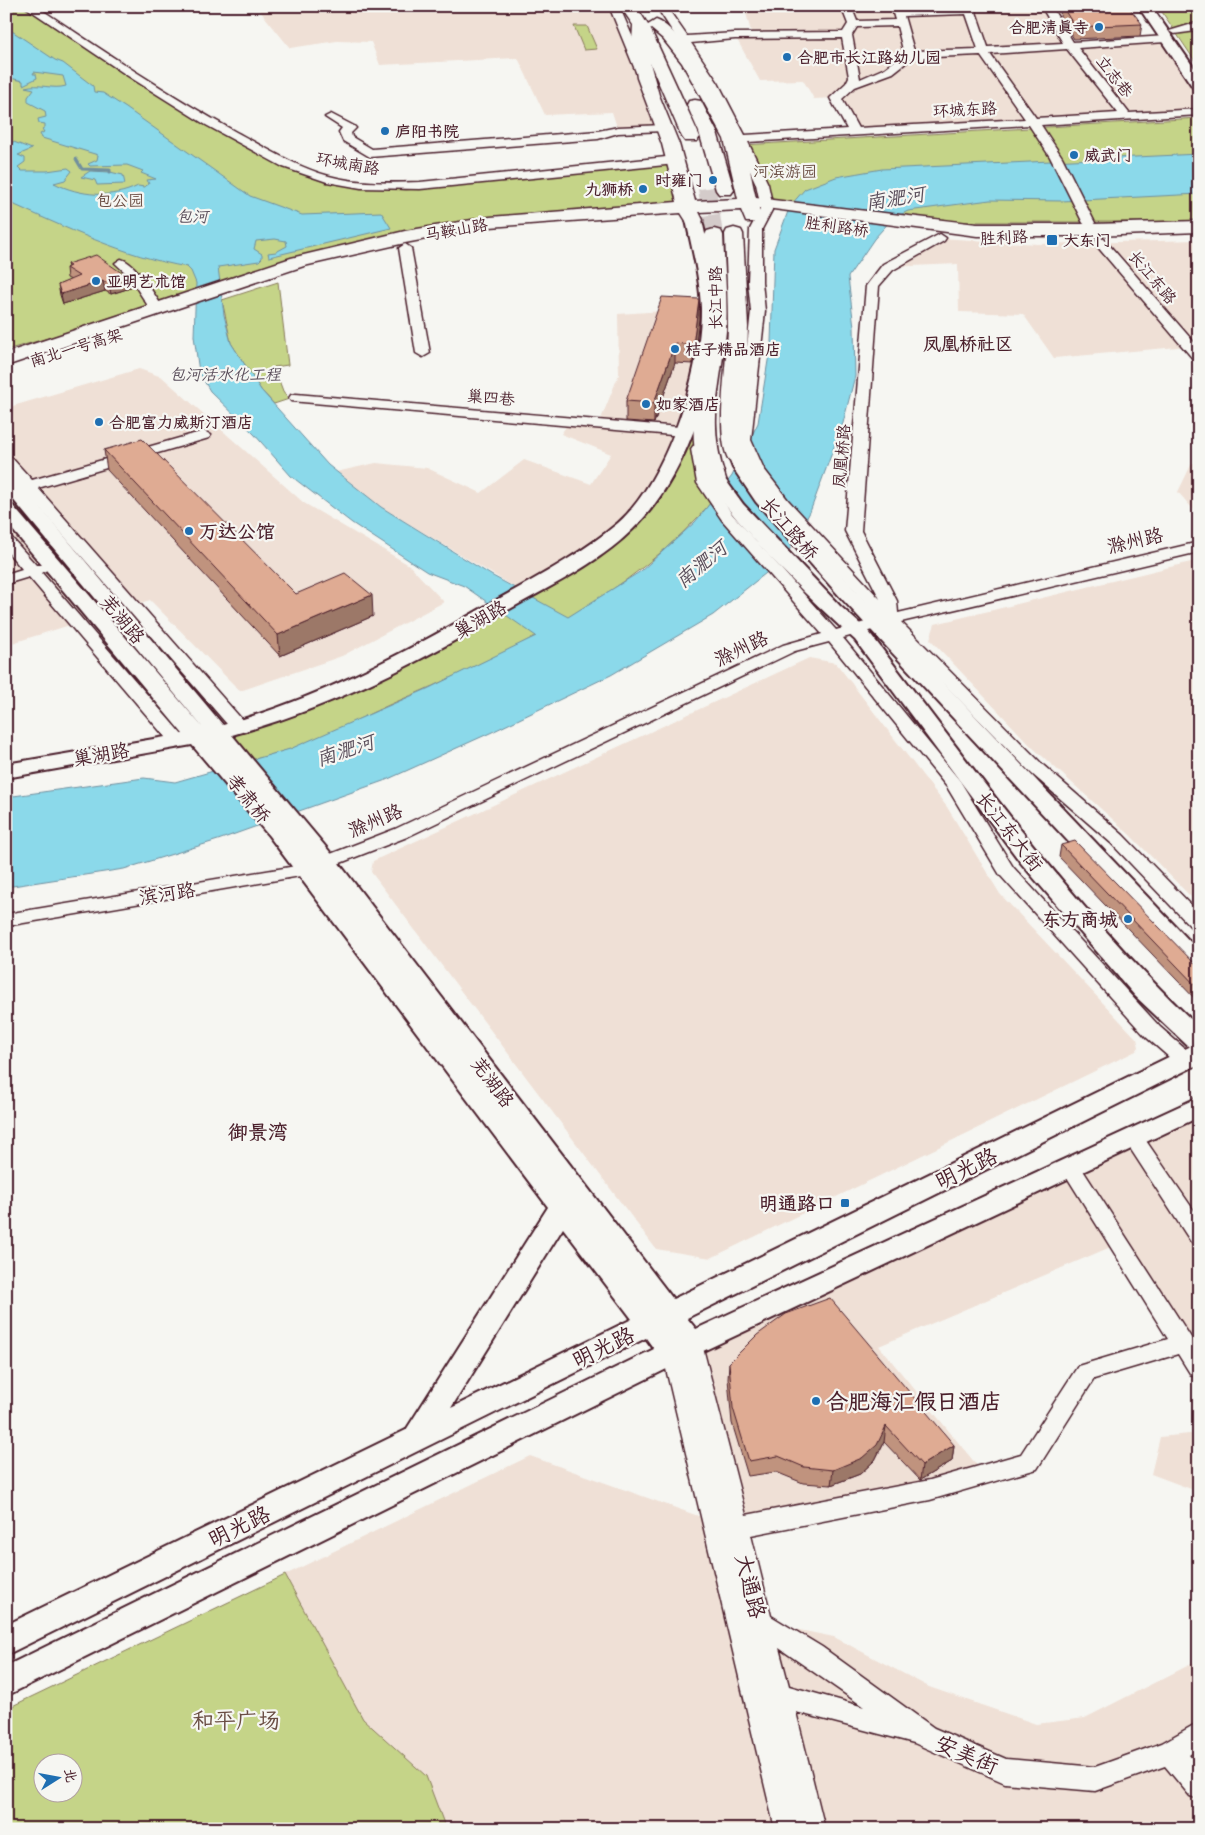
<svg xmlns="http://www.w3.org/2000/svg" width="1205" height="1835" font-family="'Shantell Sans','LXGW WenKai TC',sans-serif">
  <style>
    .built { fill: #efe0d6 }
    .green { fill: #c5d488; stroke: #887a5a; fill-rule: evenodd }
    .water { fill: #8bd9ea; stroke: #718f9e }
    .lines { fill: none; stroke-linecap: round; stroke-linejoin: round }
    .stream { stroke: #718f9e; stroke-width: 3 }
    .highway-tunnel { stroke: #d4cbca; stroke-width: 18; stroke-dasharray: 18 9; stroke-linecap: butt }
    .minor-casing { stroke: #4a1f2b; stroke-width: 3 }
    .major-casing { stroke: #4a1f2b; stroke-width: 4 }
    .highway-casing { stroke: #4a1f2b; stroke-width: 3 }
    .minor { fill: #f6f6f2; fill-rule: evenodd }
    .major { fill: #f6f6f2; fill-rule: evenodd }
    .highway { fill: #f6f6f2; fill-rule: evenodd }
    .wall { fill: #c0937e; stroke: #4a1f2b }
    .shaded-wall { fill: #9c7867; stroke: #4a1f2b }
    .building { fill: #dfab93; stroke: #4a1f2b }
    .poi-dot { fill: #1f6fb2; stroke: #f6f6f2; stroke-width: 2 }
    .labels { text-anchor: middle; stroke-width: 4.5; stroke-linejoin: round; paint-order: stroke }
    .far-poi-label { font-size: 16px; font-weight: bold; fill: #4a1f2b; stroke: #f6f6f2; text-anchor: start }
    .far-street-label { font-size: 16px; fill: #4a1f2b; stroke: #f6f6f2 }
    .far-park-label { font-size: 16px; fill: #694c42; stroke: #f6f6f2 }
    .far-water-label { font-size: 16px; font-style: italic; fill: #5a4e5b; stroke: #f6f6f2 }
    .far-quarter-label { font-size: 18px; font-weight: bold; fill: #4a1f2b; stroke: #f6f6f2 }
    .street-label { font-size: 19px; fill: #4a1f2b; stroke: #f6f6f2 }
    .poi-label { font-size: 19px; font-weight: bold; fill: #4a1f2b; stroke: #f6f6f2; text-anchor: end }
    .water-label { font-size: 20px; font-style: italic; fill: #5a4e5b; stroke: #f6f6f2 }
    .neighbourhood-label { font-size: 20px; font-weight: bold; fill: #4a1f2b; stroke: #f6f6f2 }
    .near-street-label { font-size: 22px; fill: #4a1f2b; stroke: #f6f6f2 }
    .near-poi-label { font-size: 22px; font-weight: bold; fill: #4a1f2b; stroke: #f6f6f2; text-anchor: start }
    .near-park-label { font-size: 22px; fill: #694c42; stroke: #f6f6f2 }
  </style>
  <rect width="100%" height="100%" fill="#f6f6f2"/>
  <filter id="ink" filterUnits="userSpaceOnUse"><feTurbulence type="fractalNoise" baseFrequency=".02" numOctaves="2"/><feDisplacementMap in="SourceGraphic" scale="10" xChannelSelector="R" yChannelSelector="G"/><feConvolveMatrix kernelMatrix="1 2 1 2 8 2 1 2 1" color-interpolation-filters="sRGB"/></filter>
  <g filter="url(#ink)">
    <path class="built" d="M256,6H614L664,128L618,130L612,112L545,115L518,58L380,65L371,42L337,41L290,48Z
      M744,6H1144L1148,11L1075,13L1076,16L1053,17L1070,45L1166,39L1199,86V112L854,132L836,98L814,99L803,80L760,81L735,36L752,35Z
      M940,238L1037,244L1199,240V357L1189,346L1054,358L1023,314L959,312L958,264L888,267Z
      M709,308L694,394L647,504L560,573L516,588L381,507L336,472L376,463L427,468L481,493L524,460L591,484L611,454L561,434L569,422L599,424L619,374L618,314Z
      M139,369L162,377L304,503L409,565L444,602L342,656L240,691L150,600L6,645V408Z
      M1199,462V516L1178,492L1192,463Z
      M1199,560V905L1129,834L1032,747L930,639L935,624Z
      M809,658L836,663L947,807L1000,894L1137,1039L1139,1047L1136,1051L711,1258L656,1249L371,872L373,861Z
      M1199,1106V1369L1120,1243L879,1346L985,1475L737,1527L691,1344Z
      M1199,1433V1492L1151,1474L1160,1437Z
      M530,1456L715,1522L789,1829H446L426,1776L363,1719L285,1575Z
      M760,1622L834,1637L929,1687L1036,1724L1085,1718L1199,1660V1821H1149L1151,1829H812Z"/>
    <path class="green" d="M6,6H29L246,144L330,182L406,190L676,161L687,207L490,222L405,237L6,350Z
      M1158,6H1199V67Z
      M574,26H587L597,49L584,50Z
      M1199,118V222H912L766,203L744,145Z
      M278,282L288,365L274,367L283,391L289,399L274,404L261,390L231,343L222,300Z
      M698,404L714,499C634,596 503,656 389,705C356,720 322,738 288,750C274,754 259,758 245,762L219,732L374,678L516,588L560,573L625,527Z
      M285,1575L363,1719L426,1776L446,1829H6V1709ZM42,1762H72V1792H42Z"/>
    <path class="water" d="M6,27L55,60L63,63L93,86L94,92L103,93L126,108L250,196L302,215L381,212L391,228L269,257L268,253L276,252L287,246L286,241L275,239L256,241L254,249L262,254V258L259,261L218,267L224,315L231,343L261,390L328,465L381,507L491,575L568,617L641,571L695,522L732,476L758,423L771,342L774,249L790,206L805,189L836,177L882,169L1199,154V194L1062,201L990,200L908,211L892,219L874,239L848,277L854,327L855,376L843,423L810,512L785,558L713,615L611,675L490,733L386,780L218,840L124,869L6,887V797L144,778L175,782L290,749L427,689L536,636L464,586L427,572L352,523L291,476L254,434L210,391L199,372L194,336L196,283L191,271L187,267C124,256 64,227 6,201V139L32,149L18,155L25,158V162L18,167L22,171H47L68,168L72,171L65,180L54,183C80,196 112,199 138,186L144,187L149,184L147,180L156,179L141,173L143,171L127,165L90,166L88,164L97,160L98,155L42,138L40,134L44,132L42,129L45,127V124L39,123L38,119L46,117L45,111L28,102V97L34,89L25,87C39,83 53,90 66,86L63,76L34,72L33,74H36L37,78L23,85V81L6,77Z
      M90,171L110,172L123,175L125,184L97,185L95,180L81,177Z"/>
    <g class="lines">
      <path class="stream" d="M76,159L82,169L110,170V172"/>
      <path class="highway-tunnel" d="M707,188L714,235"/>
      <defs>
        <path id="minor" d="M24,6H36C102,50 167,94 236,132C266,148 296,167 329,176C358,184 390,183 420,182L676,156L682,160L676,164L420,189L361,188L327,182L283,167L206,125L128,76Z
          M609,6H619L648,72L646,74H638L636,72Z
          M656,6H666L687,36L735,33L843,32L848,24L841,6H851L857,21L895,20L891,6H901L902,10L974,6L988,47L1063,43L1041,6H1051L1073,42L1166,36L1171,39L1166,42L1078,48L1129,113L1199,109V115L1041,125L1062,157L1095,223L1089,227L1083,223L1050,157L1029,125L748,142L768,184L772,203V210L762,229V282L765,311L751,440L764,469L788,500L880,599L845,531L866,286L883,264L940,234L946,238L944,241L893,270L879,286L861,531L897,601L898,613L1199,542V552L901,622L1044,766L1123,835L1199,913V930L1192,928L1111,843L1032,774L887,626L843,638L960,781L1013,867L1160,1027L1192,1055L1195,1060L1192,1065L1185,1067L1178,1065L1146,1037L1000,875L947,787L829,642L795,651L407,837L312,874L6,926V914L302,865L395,829L783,645L822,634L722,520L697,483L691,449L693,446L698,445L705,449L711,483L732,514L836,630L880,618L778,506L750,470L737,440L751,311L748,282L750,229L760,210V203L756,184L737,142L729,141L727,139L733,135L706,83ZM966,14L978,49L914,51L904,16ZM897,26L904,54L885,68L860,79L852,35L857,27ZM842,38L849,77L846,83L830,98L847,129L745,135L718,83L691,43L735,39ZM1067,49L1118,113L1036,118L990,54ZM980,55L1025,119L858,128L842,99L855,87L893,73L912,58Z
          M1199,22V30L1196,31L1174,34L1169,31Z
          M331,114L354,126L356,128L351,133L352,137L372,149L598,131L618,127L664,125L670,128L664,131L618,133L598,139L370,157L343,141L339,132L342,128L325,117Z
          M1100,238L1104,239L1199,348V361L1194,360L1096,245L1094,242Z
          M405,244L411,248L430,353L423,357L416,353L399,248Z
          M121,259C137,263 154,295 164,309L162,312H152L128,275L115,263Z
          M296,394L679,427L686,415H696L698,418L688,435L683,436L291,401L289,398L291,395Z
          M204,431L211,435L209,438L38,488L245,723L248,727L245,731H233L6,469V456L11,457L32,480Z
          M6,535L11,537L36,565H48L50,568L42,573L183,736L186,740L183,744H171L29,577L6,584V574L22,569L6,550Z
          M1133,1129L1140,1132L1199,1218V1244L1191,1242L1126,1142L1123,1137L1126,1132Z
          M1070,1158L1077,1161L1199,1350V1378L1191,1375L1178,1354L1094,1379L1037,1469L930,1500L751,1535L771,1616L822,1647L934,1728L1006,1759L1095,1767L1162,1743L1199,1722V1748L1189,1755L1199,1767V1799L1190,1796L1165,1766L1095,1791L1005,1783L914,1743L796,1712L825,1829H775L662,1352L665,1346L673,1343L680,1345L683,1338L691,1335L699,1338L702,1344L746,1515L930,1480L1021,1454L1078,1366L1168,1339L1060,1166L1063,1161ZM779,1648L864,1707L789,1686Z"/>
        <path id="major" d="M1138,6H1151L1199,75V90L1194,89Z
          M694,215L702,220C708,249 717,279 717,309C719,380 685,479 633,529C595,567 540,591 494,618C411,667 326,709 232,735L335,858L673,1299L1189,1047L1135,996L1021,863L855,640C804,594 745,535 706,479L708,475H722L743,504L840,606L869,632C973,768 1073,909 1199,1027V1064L687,1318L696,1329L1199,1097V1117L701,1352L6,1696V1666L654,1349L646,1338L6,1655V1625L406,1430L548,1207L269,836L192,745L6,778V764L183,734L6,522V504L13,506L204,729L6,491V473L13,475L223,725C313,700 396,658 477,611C524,584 575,559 618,523C666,481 702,371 701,308C700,278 692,249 686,220ZM563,1228L632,1319L451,1408Z
          M737,449L744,451L751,468L770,494L857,592L1199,951V974L1190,972L843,600L756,502L733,468L728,455L730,451Z"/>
        <path id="highway" d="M620,6H636L648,25L656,20C681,27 730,113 741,138C749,156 751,179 756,198L977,224H1094L1199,221V232L1094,236H977L766,208L759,209L761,218L758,222H746L741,210L699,212L703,220L700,224H688L681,213L490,227L405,243L304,266L6,366V353L291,258L405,231L490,217L677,202L662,144L637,78L632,43L633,25ZM650,28L663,39L682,63L724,139L738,199L695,201L679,144L659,95L650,63L682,137L685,141H697L700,137Z
          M695,100L701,101L703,105L717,132L734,190L731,194H719L716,190L699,132L687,105L689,101Z
          M734,228L741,230L743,234L748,327L744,431L748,455L745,460L737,461L729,460C714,438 728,356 728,326C728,296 726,265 725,234L727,230Z
          M714,229L721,231L723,235C724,266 728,300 726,331C721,388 706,421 726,479L723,484L715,486L707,484C679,442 703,376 706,330C708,299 705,266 705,235L707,231Z"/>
      </defs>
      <use href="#minor" class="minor-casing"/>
      <use href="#major" class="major-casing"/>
      <use href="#highway" class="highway-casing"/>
      <use href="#minor" class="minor"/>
      <use href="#major" class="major"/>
      <use href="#highway" class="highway"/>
    </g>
    <path class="wall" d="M1061,6L1142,24L1140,36L1074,39L1060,17Z
      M67,264L129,278L130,288L111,294L105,291L63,304L60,295L58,285L71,280L67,278L66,268L68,267Z
      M699,299V319L693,364L675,363L654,423L626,421V401Z
      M104,450L296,594L373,616L280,656L107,470Z
      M1061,845L1199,968V1003L1059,857Z
      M729,1363L954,1445L952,1461L920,1480L884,1442L875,1460L860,1474L831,1485L803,1483L776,1472L748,1476L732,1423L728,1379Z"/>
    <path class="shaded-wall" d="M129,278L130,288L111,294L109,285Z
      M103,281L105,291L63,304L61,294Z
      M699,299V319L693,364V345Z
      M675,343V363L654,423V403Z
      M372,595L373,616L280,656L278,635Z
      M886,1426L884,1442L875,1460L860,1474L831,1485L833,1470Z
      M954,1445L952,1461L920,1480L922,1465Z"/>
    <path class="building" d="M1062,6H1128L1142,24L1075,27Z
      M96,255L129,278L109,285L103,281L61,294L58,285L79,276L66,268L70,266L67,264Z
      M662,297L699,299L693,345L675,343L654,403L626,401Z
      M142,439L296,594L345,573L372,595L278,635L104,450Z
      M1075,841L1199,968V989L1061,845Z
      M830,1298L954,1445L922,1465L886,1426L877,1445L862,1458L833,1470L804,1467L778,1456L749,1461L733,1408L729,1363L757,1335L786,1314Z"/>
  </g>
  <g class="poi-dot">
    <circle cx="1099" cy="27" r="5"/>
    <circle cx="787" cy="57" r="5"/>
    <circle cx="385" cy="131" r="5"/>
    <circle cx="1074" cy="155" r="5"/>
    <circle cx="713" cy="180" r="5"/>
    <circle cx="643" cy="189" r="5"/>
    <rect x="1046" y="234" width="12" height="12" rx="2.5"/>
    <circle cx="96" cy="281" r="5"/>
    <circle cx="675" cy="349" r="5"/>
    <circle cx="646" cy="404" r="5"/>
    <circle cx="99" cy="422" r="5"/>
    <circle cx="189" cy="531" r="5"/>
    <circle cx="1128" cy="919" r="5"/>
    <rect x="840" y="1198" width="10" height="10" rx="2.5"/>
    <circle cx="816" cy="1401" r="5"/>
  </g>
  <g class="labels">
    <g class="far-poi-label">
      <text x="1089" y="33" text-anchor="end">合肥清真寺</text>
      <text x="797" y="63">合肥市长江路幼儿园</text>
      <text x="395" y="137">庐阳书院</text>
      <text x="1084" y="161">威武门</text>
      <text x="703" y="186" text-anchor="end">时雍门</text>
      <text x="633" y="195" text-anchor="end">九狮桥</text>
      <text x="1063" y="246">大东门</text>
      <text x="106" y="287">亚明艺术馆</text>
      <text x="685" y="355">桔子精品酒店</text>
      <text x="656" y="410">如家酒店</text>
      <text x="109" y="428">合肥富力威斯汀酒店</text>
    </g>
    <g class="far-street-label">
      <text transform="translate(1115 76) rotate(52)" y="6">立志巷</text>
      <text transform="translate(965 109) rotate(-3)" y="6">环城东路</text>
      <text transform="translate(348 163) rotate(10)" y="6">环城南路</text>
      <text transform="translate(837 226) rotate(8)" y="6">胜利路桥</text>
      <text transform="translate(456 229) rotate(-10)" y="6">马鞍山路</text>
      <text transform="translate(1004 237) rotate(-3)" y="6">胜利路</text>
      <text transform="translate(1153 277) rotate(50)" y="6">长江东路</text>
      <text transform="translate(715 298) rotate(-90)" y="6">长江中路</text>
      <text transform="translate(76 347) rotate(-17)" y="6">南北一号高架</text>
      <text transform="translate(491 397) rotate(5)" y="6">巢四巷</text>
      <text transform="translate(841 456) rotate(-85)" y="6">凤凰桥路</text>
    </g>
    <g class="far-park-label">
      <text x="785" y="177">河滨游园</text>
      <text x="120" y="206">包公园</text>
    </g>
    <g class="far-water-label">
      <text x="192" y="222">包河</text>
      <text x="225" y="380">包河活水化工程</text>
    </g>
    <g class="far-quarter-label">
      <text x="968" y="350">凤凰桥社区</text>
    </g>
    <g class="street-label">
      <text transform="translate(790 528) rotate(49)" y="7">长江路桥</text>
      <text transform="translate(1135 540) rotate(-13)" y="7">滁州路</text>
      <text transform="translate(123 619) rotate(50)" y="7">芜湖路</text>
      <text transform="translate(480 619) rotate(-30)" y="7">巢湖路</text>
      <text transform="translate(741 648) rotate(-25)" y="7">滁州路</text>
      <text transform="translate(101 754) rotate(-10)" y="7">巢湖路</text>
      <text transform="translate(249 798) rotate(51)" y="7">孝肃桥</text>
      <text transform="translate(375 820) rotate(-23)" y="7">滁州路</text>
      <text transform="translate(1010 831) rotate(52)" y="7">长江东大街</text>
      <text transform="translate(167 893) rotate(-9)" y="7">滨河路</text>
      <text transform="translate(493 1082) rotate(53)" y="7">芜湖路</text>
    </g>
    <g class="poi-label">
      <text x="199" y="538" text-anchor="start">万达公馆</text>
      <text x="1118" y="926">东方商城</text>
      <text x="835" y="1210">明通路口</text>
    </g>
    <g class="water-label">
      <text transform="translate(895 198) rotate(-9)" y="7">南淝河</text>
      <text transform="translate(701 564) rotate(-40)" y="7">南淝河</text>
      <text transform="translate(345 750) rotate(-18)" y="7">南淝河</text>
    </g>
    <g class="neighbourhood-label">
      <text x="258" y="1139">御景湾</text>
    </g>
    <g class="near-street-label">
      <text transform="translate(966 1168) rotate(-26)" y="8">明光路</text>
      <text transform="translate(603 1347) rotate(-26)" y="8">明光路</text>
      <text transform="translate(239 1526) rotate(-26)" y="8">明光路</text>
      <text transform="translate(751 1586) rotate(76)" y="8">大通路</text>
      <text transform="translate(967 1754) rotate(23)" y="8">安美街</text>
    </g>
    <g class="near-poi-label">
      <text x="826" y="1409">合肥海汇假日酒店</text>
    </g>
    <g class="near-park-label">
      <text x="236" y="1728">和平广场</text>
    </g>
  </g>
  <rect width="1205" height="1835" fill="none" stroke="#f6f6f2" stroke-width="25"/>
  <rect x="12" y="12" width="1180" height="1810" fill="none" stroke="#4a1f2b" stroke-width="2" filter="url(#ink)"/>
  <g transform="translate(58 1778) rotate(79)"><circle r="24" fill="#f6f6f2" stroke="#b1a0a2"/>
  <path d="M0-4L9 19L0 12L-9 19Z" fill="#1f6fb2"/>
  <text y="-8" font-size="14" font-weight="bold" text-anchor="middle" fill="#4a1f2b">北</text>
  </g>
</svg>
